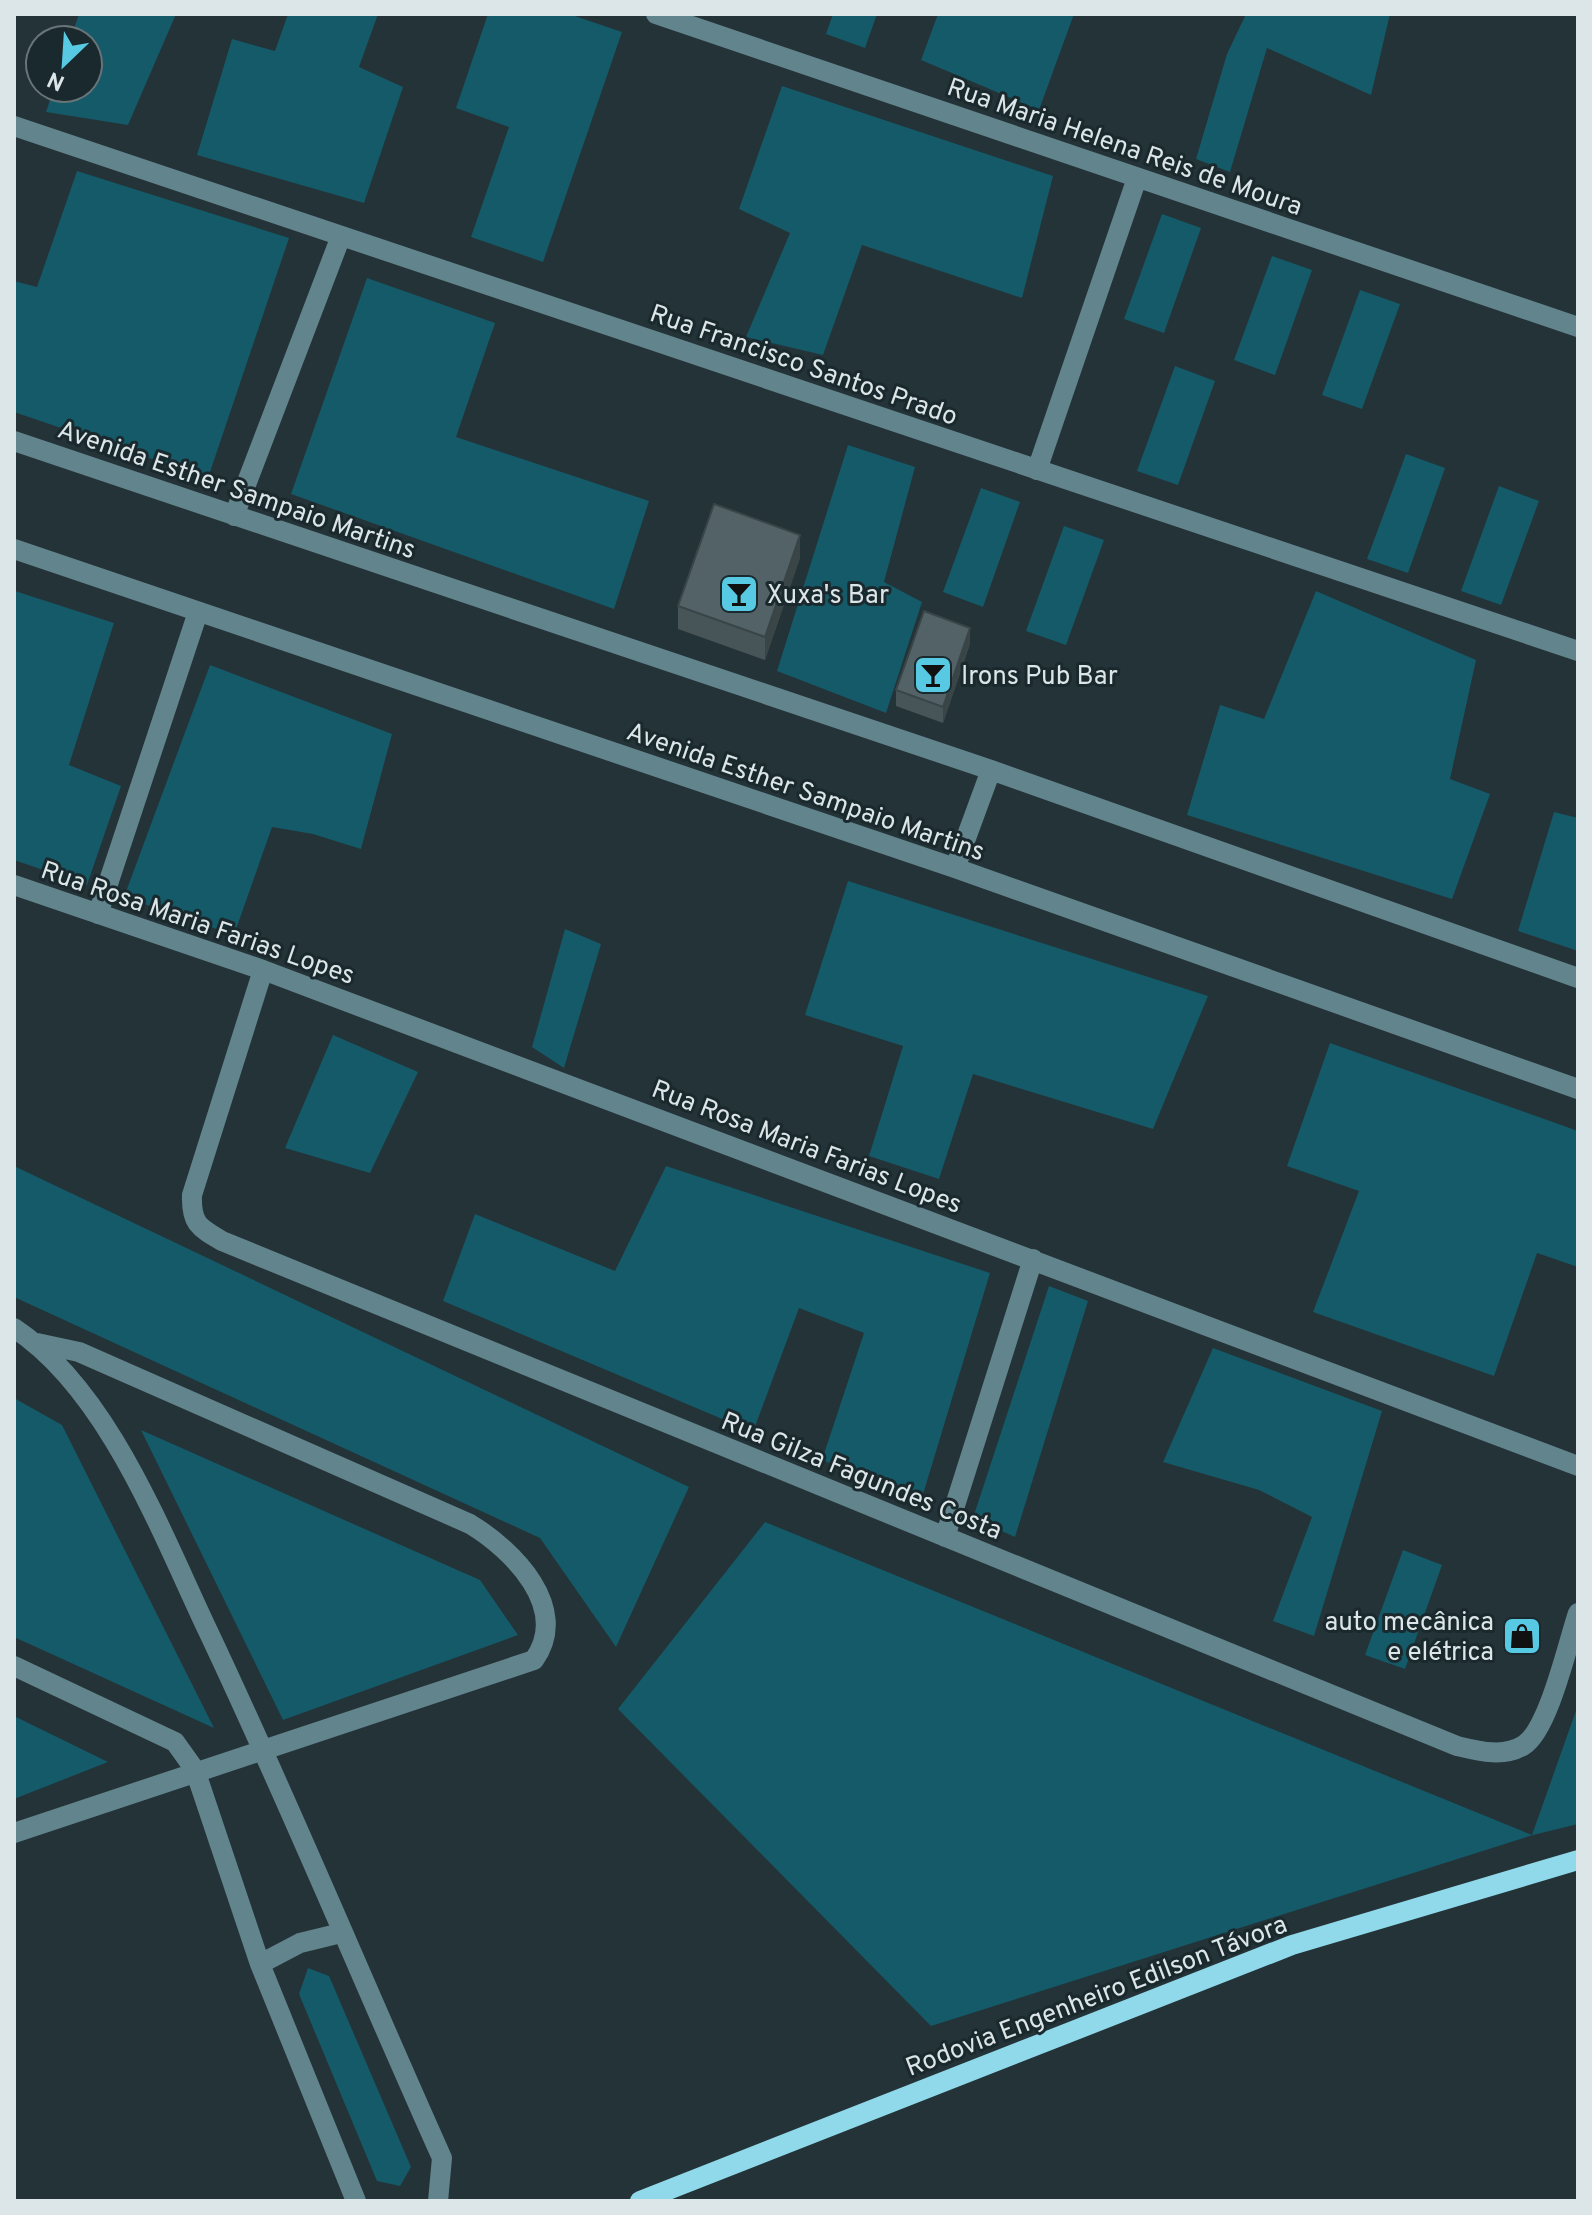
<svg xmlns="http://www.w3.org/2000/svg" width="1592" height="2215" font-family="Overpass,sans-serif">
  <style>
    .green { fill: #145a68 }
    .lines { fill: none; stroke-linecap: round; stroke-linejoin: round }
    .minor { stroke: #62848d; stroke-width: 20 }
    .major { stroke: #90d9eb; stroke-width: 20 }
    .wall { fill: #475458 }
    .shaded-wall { fill: #394547 }
    .building { fill: #526266; stroke: #394547; stroke-width: 2 }
    .labels { text-anchor: middle; stroke-width: 6; stroke-linejoin: round; paint-order: stroke }
    .street-label { font-size: 26px; fill: #dce5e8; stroke: #1a292d }
    .poi-label { font-size: 26px; fill: #dce5e8; stroke: #1a292d; text-anchor: start }
  </style>
  <rect width="100%" height="100%" fill="#243337"/>
  <path class="green" d="M79,14H176L128,125L46,112L54,88H88V40H70Z
    M288,14H378L359,67L403,87L364,203L197,155L232,39L275,51Z
    M488,14H569L622,32L543,262L471,237L509,127L456,108Z
    M833,14H877L865,48L826,34Z
    M938,14H1074L1039,110L921,60Z
    M1246,14H1390L1371,95L1267,48L1230,172L1196,159L1227,54Z
    M782,86L1053,176L1022,298L862,245L823,355L746,337L790,233L739,209Z
    M77,171L289,238L208,478L14,412V281L37,287Z
    M1162,214L1201,228L1164,333L1124,319Z
    M1272,256L1312,270L1275,375L1234,360Z
    M367,278L495,323L456,437L649,501L614,609L291,494Z
    M1360,290L1400,304L1362,409L1322,395Z
    M1175,366L1215,381L1178,485L1137,471Z
    M848,445L915,467L884,582L922,602L886,713L777,671Z
    M1406,454L1445,468L1408,573L1367,559Z
    M1499,486L1539,501L1501,605L1461,591Z
    M981,488L1020,502L983,607L943,592Z
    M1064,526L1104,540L1066,645L1026,631Z
    M15,591L114,623L69,765L121,786L87,885L14,860Z
    M1316,591L1476,660L1450,779L1490,794L1452,899L1187,815L1220,705L1264,719Z
    M210,665L392,734L361,849L313,834L272,827L234,935L124,897Z
    M1554,812L1578,818V951L1518,931Z
    M848,881L1208,996L1153,1129L973,1074L939,1179L869,1156L903,1046L805,1015Z
    M565,929L601,944L564,1068L532,1047Z
    M333,1035L418,1072L370,1173L285,1148Z
    M1330,1043L1578,1131V1267L1537,1253L1494,1376L1313,1312L1359,1191L1287,1166Z
    M14,1166L689,1487L616,1647L540,1538L14,1297Z
    M666,1166L990,1273L921,1501L822,1460L864,1333L799,1308L753,1432L443,1301L475,1214L615,1271Z
    M1049,1286L1088,1301L1015,1537L973,1518Z
    M1213,1348L1382,1411L1314,1636L1273,1621L1312,1517L1259,1490L1163,1462Z
    M14,1398L62,1425L214,1728L14,1637Z
    M141,1430L480,1580L518,1635L283,1720Z
    M765,1522L1532,1835L1578,1705V1824L1533,1835L931,2026L618,1709Z
    M1403,1550L1442,1565L1405,1669L1365,1655Z
    M14,1716L108,1762L14,1799Z
    M308,1968L329,1976L411,2167L400,2186L377,2181L299,1994Z"/>
  <g class="lines">
    <path class="minor" d="M656,14L1578,327
      M14,126L1578,651
      M14,441L991,770L1578,978
      M1037,470L1137,178
      M234,516L341,236
      M14,549L955,868L1578,1089
      M955,868L991,770
      M14,885L263,970L1578,1466
      M98,914L198,612
      M263,970L192,1195C191,1223 198,1227 222,1241L1457,1746C1478,1751 1504,1758 1524,1745C1549,1729 1568,1642 1578,1613
      M14,1328C108,1390 161,1532 208,1631C290,1804 363,1982 442,2158L438,2201
      M945,1537L1033,1259
      M14,1666L175,1742L195,1770L260,1964L356,2201
      M14,1833L534,1660C571,1608 513,1550 470,1524L79,1352L37,1343
      M260,1964L300,1943L341,1933"/>
    <path class="major" d="M640,2201L1292,1945L1578,1860"/>
  </g>
  <path class="wall" d="M800,558L765,660L678,629V606Z
    M970,644L943,723L896,706V690Z"/>
  <path class="shaded-wall" d="M800,535V558L765,660V637Z
    M970,628V644L943,723V707Z"/>
  <path class="building" d="M714,504L800,535L765,637L678,606Z
    M924,611L970,628L943,707L896,690Z"/>
  <defs>
    <symbol id="bar-square" viewBox="-11 -11 22 22"><rect x="-9" y="-9" width="18" height="18" rx="4" fill="#58c9e3" stroke="#1a292d"/><path d="M-6-5H6L.8 .8V4.5H3.5V6h-7V4.5H-.8V.8Z" fill="#111"/></symbol>
    <symbol id="shop-square" viewBox="-11 -11 22 22"><rect x="-9" y="-9" width="18" height="18" rx="4" fill="#58c9e3" stroke="#1a292d"/><path d="M-5-2.5h2.3a2.7 3.5 0 0 1 5.4 0H5L5.5 6h-11ZM-1.5-2.5h3a1.5 2.3 0 0 0-3 0Z" fill="#111"/></symbol>
  </defs>
  <g fill-rule="evenodd">
    <use href="#bar-square" x="717" y="572" width="44" height="44"/>
    <use href="#bar-square" x="911" y="653" width="44" height="44"/>
    <use href="#shop-square" x="1500" y="1614" width="44" height="44"/>
  </g>
  <g class="labels">
    <g class="street-label">
      <text transform="translate(1125 146) rotate(19)" y="9">Rua Maria Helena Reis de Moura</text>
      <text transform="translate(804 364) rotate(19)" y="9">Rua Francisco Santos Prado</text>
      <text transform="translate(237 489) rotate(19)" y="9">Avenida Esther Sampaio Martins</text>
      <text transform="translate(806 791) rotate(19)" y="9">Avenida Esther Sampaio Martins</text>
      <text transform="translate(198 922) rotate(19)" y="9">Rua Rosa Maria Farias Lopes</text>
      <text transform="translate(807 1146) rotate(21)" y="9">Rua Rosa Maria Farias Lopes</text>
      <text transform="translate(862 1475) rotate(22)" y="9">Rua Gilza Fagundes Costa</text>
      <text transform="translate(1096 1995) rotate(-21)" y="9">Rodovia Engenheiro Edilson Távora</text>
    </g>
    <g class="poi-label">
      <text x="767" y="603">Xuxa's Bar</text>
      <text x="961" y="684">Irons Pub Bar</text>
      <text x="1494" y="1630" text-anchor="end">auto mecânica<tspan x="1494" dy="30">e elétrica</tspan></text>
    </g>
  </g>
  <rect width="1592" height="2215" fill="none" stroke="#dce5e8" stroke-width="32"/>
  <g transform="translate(64 64) rotate(205)"><circle r="38" fill="#1a292d" stroke="#687478" stroke-width="2"/>
  <path d="M0-6L14 30L0 20L-14 30Z" fill="#58c9e3"/>
  <text y="-12" font-size="22" font-weight="bold" text-anchor="middle" fill="#dce5e8">N</text>
  </g>
</svg>
